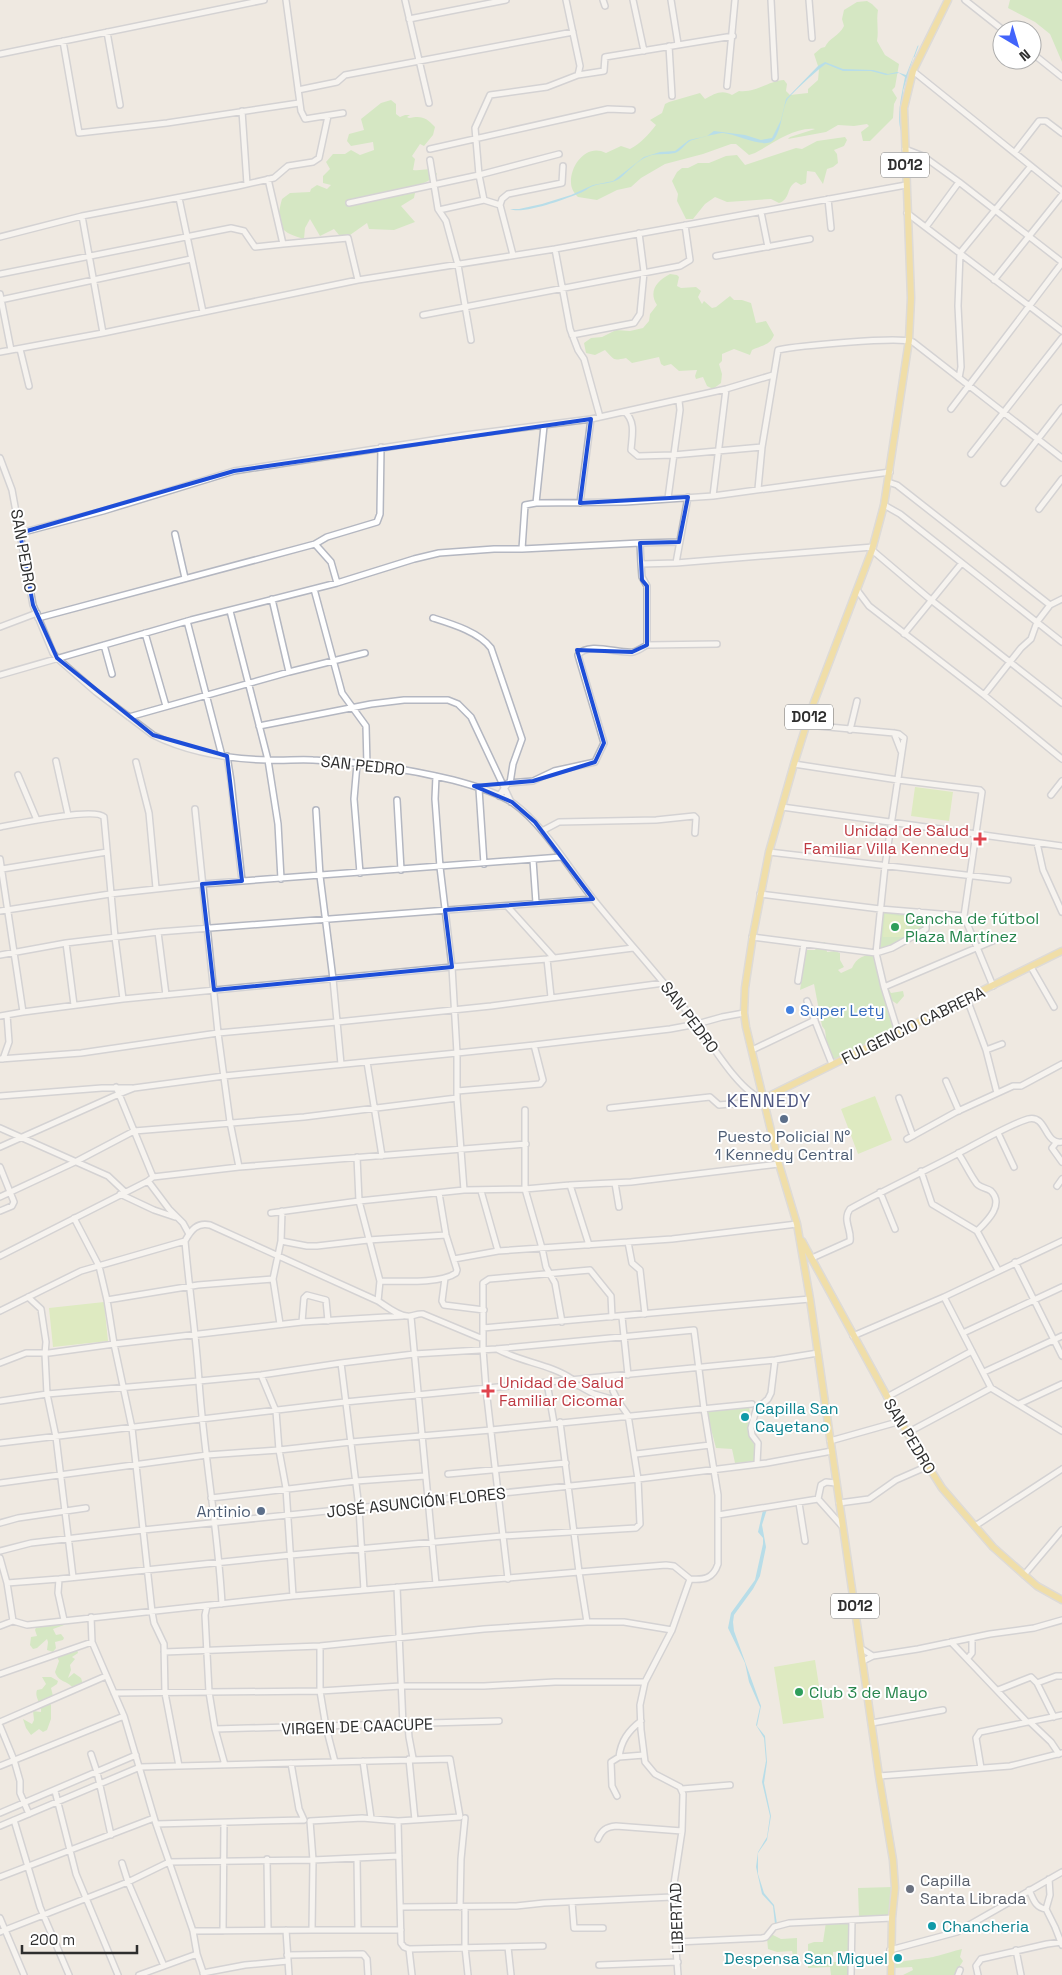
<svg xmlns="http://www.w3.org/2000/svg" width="1062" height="1975" font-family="'Space Grotesk',sans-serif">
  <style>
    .green { fill: #b6e59e }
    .pitch { fill: #c9ec9a }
    .water { fill: #75cff0 }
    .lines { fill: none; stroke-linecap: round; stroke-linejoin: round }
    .stream { stroke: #75cff0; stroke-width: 1 }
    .minor-casing { stroke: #b4b7c1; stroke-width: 8 }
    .major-casing { stroke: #c9c9c9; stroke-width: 9 }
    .minor { stroke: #fff; stroke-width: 5 }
    .major { stroke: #f2d163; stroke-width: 6 }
    .marked { fill: none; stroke: #1d4ed8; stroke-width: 4; stroke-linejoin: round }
    .health-dot { fill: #e0444e; stroke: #fff; stroke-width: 2 }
    .leisure-dot { fill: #2e9e5b; stroke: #fff; stroke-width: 2 }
    .shop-dot { fill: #3f7fe0; stroke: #fff; stroke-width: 2 }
    .service-dot { fill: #5c6f8a; stroke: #fff; stroke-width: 2 }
    .culture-dot { fill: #0f9aa8; stroke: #fff; stroke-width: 2 }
    .worship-dot { fill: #6b7280; stroke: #fff; stroke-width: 2 }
    .labels { text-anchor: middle; stroke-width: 4; stroke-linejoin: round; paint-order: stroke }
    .shield { fill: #fff; stroke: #6d6d6d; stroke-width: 1 }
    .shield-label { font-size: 15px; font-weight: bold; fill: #2e2e2e }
    .street-label { font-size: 16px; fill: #2e2e2e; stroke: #fff }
    .health-label { font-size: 16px; fill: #be3a42; stroke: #fff; text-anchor: end }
    .leisure-label { font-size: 16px; fill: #27864d; stroke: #fff; text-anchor: start }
    .shop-label { font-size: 16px; fill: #366cbe; stroke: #fff; text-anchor: start }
    .service-label { font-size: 16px; fill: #4e5e75; stroke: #fff }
    .culture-label { font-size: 16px; fill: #0d838f; stroke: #fff; text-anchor: start }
    .worship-label { font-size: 16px; fill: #5b616d; stroke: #fff; text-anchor: start }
    .neighbourhood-label { font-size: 18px; letter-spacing: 1px; fill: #4d5680; stroke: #fff }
  </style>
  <rect width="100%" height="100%" fill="#efe9e1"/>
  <path class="green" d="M1010,0H1062V62L1050,34L1035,22L1008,8Z
    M867,1L872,4L878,10C876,21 879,30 877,41L885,55L899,64L895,87L892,90L897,98L894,104L893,118L870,141H863L861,132L869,126L867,124L854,126L838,125L826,132L788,139L790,137L815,129C794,127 774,143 755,153L749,155L736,144H731L703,154L665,164L641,178L631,187L617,190L597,200L578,197C574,193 571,188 571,183C570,165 587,143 606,153L621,146L630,149C641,143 648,135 656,125L650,120L662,113L665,104L669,102L700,93L705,99C714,94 722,89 732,95L739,91C756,93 768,81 784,80L787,84L786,91L790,95L808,93V89L818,80L819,69L814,54L821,48L825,47C829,38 839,36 844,26L842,19L844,10L857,2Z
    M391,100L396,104V114L400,117L405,115H410L407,117L409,118C422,115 427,118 435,127L433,135L424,146L420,144L412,156L415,159L413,170C421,171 426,168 434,170L437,174C428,185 417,180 414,198L401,206L415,222L394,230L369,229L367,223L350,235H339L334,229L320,236L310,219L305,228L304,239C278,232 275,224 282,199L290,193L310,192L311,189L317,185L327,189L331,185L323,183V176L330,169L326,162L333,154H345L351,150L360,155L374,150L373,142L351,146L347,141L349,134L364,130L361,119L381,103Z
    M845,137L847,140L844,146L834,150L837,154L838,163L833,167L827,169L823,184L815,172L807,171L806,183L801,185L796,182C786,187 791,199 779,203L771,199L727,202L715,197L705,204L693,219H686L677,201L678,194L672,181L677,172L682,168H688L698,163H709L726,156L737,155L745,165L796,148L802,149L817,141Z
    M670,274L677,275L679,277L677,286L681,288L696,287L701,291L698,297L702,304L704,301L712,308L716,307L730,296L734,300H742L751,303L756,323L766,321L774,335C770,346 761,345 752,350L750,355L734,349L722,354V361L719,364L722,374L721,383L713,389L707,386L703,377L696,379L695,376L697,370L679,371L671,364L664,366L661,364L659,357L632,363L626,358C612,361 615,360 605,350L595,355L586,353L584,343L591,338L602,337L616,330L630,331L643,328L649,321L650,314L657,305C648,291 657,281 670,274Z
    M883,912L920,917L925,928L910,937L879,951Z
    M825,942L827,952L835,951L840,953V960L844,967L838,970L841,973L852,968C857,956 867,954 878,955C880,963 885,971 883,979L891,993L903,991L904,996L897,1004L891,1000L895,1015L894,1032L891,1034L887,1033V1039L835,1061L827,1046L825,1030L822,1026L814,984L800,990L806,950H815L819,944Z
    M749,1406L756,1461L735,1463L732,1449L716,1448L706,1410Z
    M65,1622L64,1625L53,1629L56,1635L61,1634L64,1638L63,1640L55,1642L56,1648L53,1652L47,1650L48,1642L47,1639L37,1648L33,1649L30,1645L31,1637L37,1636L35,1630L37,1625Z
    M77,1649L78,1653L72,1657L75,1659L70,1665L71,1670L68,1678L74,1673L81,1678L83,1684L73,1688C67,1680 59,1683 55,1672L59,1661L57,1657Z
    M42,1677H51L58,1681L57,1684L51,1688L53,1696L49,1702L51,1705V1719L47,1730L43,1732L39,1729L31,1735L26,1728L23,1719L32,1724L34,1720L33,1711L41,1712C42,1703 34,1698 37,1690L42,1689L46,1684Z
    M892,1887L890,1916L859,1918L858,1888Z
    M851,1921L849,1951L833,1952V1962H850V1975H831L830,1967L808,1968V1944L814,1942H823L826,1922Z
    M771,1934L781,1939L797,1938V1956H793L792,1951L777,1952L768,1949L767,1938Z
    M962,1949L960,1957L963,1961L954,1975H903L913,1970L912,1967L893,1968L895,1963C905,1961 917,1959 926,1958C933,1958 953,1951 962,1949Z"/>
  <path class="pitch" d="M915,787L953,792L949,821L911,816Z
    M885,914L906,917V937H883Z
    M875,1096L892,1140L858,1154L841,1109Z
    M104,1302L108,1341L53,1347L49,1308Z
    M815,1660L824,1718L783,1724L774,1667Z"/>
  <path class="water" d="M914,55L903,91L901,131C896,117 902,93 905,77L899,73L886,75L871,71H843L826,64C820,67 790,95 787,100C782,109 781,137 771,142C761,147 736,134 723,133C718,133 695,139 690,141C685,144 681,151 675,153C666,155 657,153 649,156C636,161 629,171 619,179C611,184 601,183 593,186C588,188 584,192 580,193C566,199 522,215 510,209H519L542,204L571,195L593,185L613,181L644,157L660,152L675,151L689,140L707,136L714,131L745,135L761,140L772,138L781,120L786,99L818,66L825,62L843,69L873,70L888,74L897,72L906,75Z
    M767,1509L762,1525L766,1547L760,1576L753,1589L734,1615L733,1622L734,1631L761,1706L757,1726L765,1736L767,1762L764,1783L771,1816L767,1840L758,1853V1874L764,1893L774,1905L777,1924H775L773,1906L762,1894L756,1867L758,1852L767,1837L770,1816L762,1782L766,1761L764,1738L756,1725L760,1707L749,1682L745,1663L728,1628L731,1613L755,1580L763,1544V1538L758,1532L763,1510Z"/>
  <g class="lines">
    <path class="stream" d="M914,57L918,46"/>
    <defs>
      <path id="minor" d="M286,0L301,111L305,119L343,113
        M405,0L429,103
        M566,0L580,66L578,75
        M603,0L605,6
        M633,0L644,51
        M671,0L678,44
        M771,0L775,78
        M809,0L812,38
        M965,0L1003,30
        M409,19L506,0
        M107,32L120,105
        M63,41L79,133L167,123L299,103
        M669,46L672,96
        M1032,53L1062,77
        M0,54L264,0
        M913,71L1062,191
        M727,86L735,0
        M298,90L337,82L345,75L573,32
        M242,111L247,184
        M430,149L608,109L632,110
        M905,149L923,156L959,182L1062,262
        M1015,152L1039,121H1046L1062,133
        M430,160L438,209L446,221L458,265L471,340
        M268,179L283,244L348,238L358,280
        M179,198L203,312
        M828,199L831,228
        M349,203L479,175L559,154
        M500,205L502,199L508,194L562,183L563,166
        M439,210L484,200
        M761,212L768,247
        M907,213L1062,331
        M82,216L103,333
        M926,227L959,182
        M0,237L82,216L238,186L274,178L288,166L313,162L319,158L328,116
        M555,249L570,329L578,350L584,359L600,417
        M513,255L500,205L484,200L479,175L475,128L490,95L547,87L578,75L604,71L605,57L733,36
        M716,256L810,239
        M0,274L231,228L244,231L255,247L283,244
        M994,280L1062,195
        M0,294L11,350
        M0,300L191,259
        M423,315L680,266L690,260L685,225
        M572,335L634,323L640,314L644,272L639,233
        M20,349L29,386
        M0,352L103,333L358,280L555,249L906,185
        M959,378L961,367L958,306L960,253L1031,166
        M951,409L1062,263
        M625,412C636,422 632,436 631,450L638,456L673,455L762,447L758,489
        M544,426L536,503L625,502L713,496L890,472
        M762,447L778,350C797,346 899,336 913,342L1062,458
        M971,454L1062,338
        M0,458L12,490L33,605L53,653L57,658L96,692L153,735C187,752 230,759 268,760C283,761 298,759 313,760C360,762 408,769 453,780C472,785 497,792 513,803C545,826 569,869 594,900C627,941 663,980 696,1023C711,1043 740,1093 763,1099
        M888,482L897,485L1050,605
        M1004,483L1062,408
        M713,496L726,389
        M688,497L676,563L873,547
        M668,498L680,410L679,401
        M580,503L591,419
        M884,505L900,514L1062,642
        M1039,509L1062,479
        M20,533L103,511L234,471L465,435L591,419L726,389L773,375
        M175,534L185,578
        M315,544L331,562L337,583
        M522,549L525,505L536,503
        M872,550L931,600L1062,703
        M676,563L641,564L640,543L679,542
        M641,564L642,577L647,586V645L717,644
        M314,589L342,693L366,726L367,765
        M857,590L869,606L984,695L1062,759
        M272,599L289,672
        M230,611L268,760L278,824L281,879
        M38,618L315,544L327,537L377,522L380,514L381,447
        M433,618C452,624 479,632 491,648L522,739L513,764L510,783
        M187,621L222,756
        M0,627L37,613
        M145,633L166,706
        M904,634L961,564
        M104,645L112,674
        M0,675L191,620L337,583L414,559L439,553L494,549H522L640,543
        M984,695L1021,648L1031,639L1037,622L1050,605L1062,599
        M129,717L289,672L365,653
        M807,725L894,733L899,734L904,738L885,866L876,953L884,987L898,1032
        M259,726L371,704L404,700H448L458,704L471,717L511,802
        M850,730L857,701
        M894,733L901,751
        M227,756L231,781L242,881
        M56,761L68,815
        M136,762L149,813L156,888
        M357,764L354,799L360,873
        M18,775L37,820
        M436,776L435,799L440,867L452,967L547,959L633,948
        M479,789L484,864
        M1051,795L1062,781
        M499,796L508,783L533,781L554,771L595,762L604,743L578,655C588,641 619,654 633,652C638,651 643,647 647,645
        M397,800L401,870
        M782,807L1062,846
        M316,810L320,876L333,979L341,1064
        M0,827C16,824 95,807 104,817L115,937L123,999L452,967L457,1053L224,1076L134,1088L119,1094L116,1087
        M542,831L559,822L656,820L694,816L696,818L695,833
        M1037,843L1043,870L1062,912
        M769,852L1008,880
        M0,859L23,1012
        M533,860L536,903
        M2,869L107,852
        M760,894L880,909L964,916L982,792L980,790L898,780L794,764
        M507,906L554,958
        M0,911L110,894L202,884L561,857
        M964,916L993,986
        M158,932L166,995
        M752,937L876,953L892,948L926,929V923L919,912
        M66,943L74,1005
        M0,955L66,943L158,932L593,899
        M547,959L551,997
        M1031,967L1054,1007
        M798,981L804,944
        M884,987L1002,937
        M967,999L986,1050L997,1093
        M807,1001L832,1064
        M0,1016L23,1012L123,999
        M534,1045L457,1053V1098L464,1190L525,1189L570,1185L631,1182L779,1164
        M752,1050L815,1020
        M986,1050L1002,1044
        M0,1059L81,1053L218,1033L337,1022L491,1006L664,983
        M3,1059L9,1042L7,1015
        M367,1062L382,1156
        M946,1081L959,1111
        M457,1091L540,1084L543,1080L534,1045L670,1029L697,1024L722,1017L744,1013
        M0,1096L102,1088H132
        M899,1098L913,1136
        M610,1108L710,1097L719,1105L764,1101
        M525,1110V1189L542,1248L546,1267L555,1283L562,1322
        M0,1128L108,1176L125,1192
        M998,1133L1014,1167
        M907,1139L956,1112L1013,1086H1021L1062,1064
        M1056,1143L1052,1148L1062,1162
        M0,1147L119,1094L153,1177L148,1181L0,1256
        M958,1153C965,1163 970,1175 977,1184C981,1188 987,1188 991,1191C1005,1205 986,1222 977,1231
        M357,1157L359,1201L380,1281L378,1301
        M0,1167L14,1202L12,1206L0,1211
        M239,1167L526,1144
        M921,1171L932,1204L977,1231L998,1270
        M153,1177L239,1167L230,1122L218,1033L195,809
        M148,1181L169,1209L183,1223L189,1234
        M615,1183L619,1207
        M570,1185L589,1245
        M1057,1186L1062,1179
        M481,1191L498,1251L672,1239L797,1224
        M880,1192L895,1229
        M120,1194L154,1210L175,1217
        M0,1197L75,1162L134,1131L304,1117L457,1098
        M271,1213L359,1201L464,1190
        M74,1218L99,1266L107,1300L114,1344L132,1428L152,1612L154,1623L164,1644L165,1693L179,1766
        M281,1241L307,1246H317L368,1240L446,1235
        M628,1242L632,1263L640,1270L645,1314
        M812,1258L850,1241C852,1230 842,1220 850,1209C886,1189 923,1172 959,1153C978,1143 1008,1125 1028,1119C1047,1114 1044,1145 1062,1142
        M454,1259L498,1251
        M1015,1262L1062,1356
        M445,1278L442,1301L444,1305L484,1310
        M380,1281C399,1281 441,1284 456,1273L457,1270L446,1235L439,1193
        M28,1297L41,1309L46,1342L45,1354L47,1394L199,1381C204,1456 218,1529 222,1604
        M944,1297L991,1388L1062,1431
        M107,1300L198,1285L273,1279
        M0,1311L81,1271L185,1241
        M411,1317L436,1584
        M622,1317L628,1375
        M302,1322L304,1298L307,1295L326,1300L328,1321
        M280,1324L273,1279L281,1241L282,1211
        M483,1328L810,1299
        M963,1333L1062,1287
        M853,1336L944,1297L1062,1241
        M497,1349C520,1362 550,1364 572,1379
        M0,1363L26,1353H49L114,1344L302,1322L403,1316
        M341,1363L414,1354L496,1349L694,1330L704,1409L718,1495V1564C713,1579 704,1580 690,1579
        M984,1372L1062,1336
        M261,1375L276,1411L279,1450L286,1488L293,1596
        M613,1376V1391L618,1401
        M547,1383L554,1423
        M887,1397L972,1351
        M0,1401L47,1394L56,1437L73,1577
        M1019,1404L1062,1384
        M907,1433L991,1388
        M830,1441L901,1421
        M0,1443L345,1402L775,1360L818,1353
        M636,1454L710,1445
        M757,1464L758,1443L752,1435L751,1428L756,1410L768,1399L771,1393L775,1360
        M448,1474L566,1463
        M0,1483L207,1455L279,1450L351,1442L491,1430L752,1404
        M211,1498L356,1481L425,1476
        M818,1499L821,1485L826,1482L836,1483
        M799,1503L805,1541
        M839,1503L869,1499L896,1480L928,1466
        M718,1515L818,1499L842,1526
        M0,1523L18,1518L86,1508
        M975,1526L1062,1469
        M0,1551L31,1543L143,1530L638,1479L767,1463L832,1451
        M0,1558L7,1583L13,1621
        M1024,1575L1062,1530
        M59,1579L58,1593L64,1620
        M508,1579L486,1389L483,1349V1283L489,1279L590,1270L611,1296L612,1317
        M7,1583L59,1579L291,1555L502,1536L636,1528L640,1524L638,1479L628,1415L618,1401L594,1394L568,1380
        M397,1587L403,1725
        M364,1590L359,1508L341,1363L261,1375L199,1381C196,1334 189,1288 185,1241C191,1230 197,1222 210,1225L378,1301C386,1306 398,1316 407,1316C413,1317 417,1313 423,1314L483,1339
        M207,1606L205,1615L209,1692L215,1729L225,1765
        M91,1617L92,1642L124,1716L156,1824L193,1931L197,1954L139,1975
        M587,1622L579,1572L666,1565L674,1566L690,1579L672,1630L645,1682L640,1705L641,1730L645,1762L655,1774L680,1787L683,1794L682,1831L672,1897L678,1975
        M0,1626L13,1621L27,1625L293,1596L579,1572L560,1422
        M951,1642L1027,1722
        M320,1646V1691L326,1727L335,1762
        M862,1649L873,1656
        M164,1652L320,1646L484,1629L587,1622H624L672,1630
        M968,1658L972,1653V1638
        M863,1661L873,1656L918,1649L990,1634L1034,1628L1062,1620
        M0,1674L92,1642
        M1037,1683L1056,1676H1062
        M998,1690L1031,1677L1037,1683L1054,1717
        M114,1693L320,1691L401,1686H484L555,1682H645
        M0,1722L106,1676
        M1030,1722L1051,1742L1059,1754
        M872,1723L943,1710
        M408,1725L409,1737L413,1758
        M0,1726L14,1760L20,1781V1793L29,1814
        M215,1729L499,1721
        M91,1754L97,1772L111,1835
        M619,1757L644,1755
        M409,1759L415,1820
        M363,1761L371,1818
        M291,1763L299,1809L304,1820
        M0,1766L124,1716
        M981,1768L976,1738L980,1732L1062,1715
        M879,1776L1010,1766L1062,1753
        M682,1789L730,1785
        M55,1791L76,1874L118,1975
        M617,1796L612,1786L611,1762L619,1757C621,1741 628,1731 641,1721
        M0,1813L136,1755
        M14,1820L40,1907L69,1975
        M398,1821L401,1943L404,1947L409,1949L412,1975
        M156,1824L303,1820
        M0,1826L140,1767L450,1759L460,1817L398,1821L362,1818L310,1821L313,1860L312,1930L193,1931
        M598,1839C602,1830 606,1827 616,1826L682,1831
        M357,1858L358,1929
        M267,1859L268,1930
        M122,1863L128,1882L164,1966
        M0,1877L154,1818
        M1029,1890C1033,1898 1035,1908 1046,1909L1055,1927L1062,1945
        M572,1902L574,1928H603
        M401,1907L516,1906L544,1903L672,1897
        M460,1907L461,1859L465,1818
        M465,1907V1947L468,1975
        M1046,1909L1050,1895L1049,1879
        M0,1918L24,1975
        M286,1930L289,1975
        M312,1930H401
        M223,1931L224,1823
        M0,1932L128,1882L169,1862L313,1860L399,1856
        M677,1942L762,1938L766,1937L774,1927L789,1923L892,1918
        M508,1947L511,1975
        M409,1949L543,1946
        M890,1950L957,1932L1062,1872
        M1016,1950L1021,1975
        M197,1954L204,1975
        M287,1955L363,1954L367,1959L368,1975
        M599,1965L678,1962
        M203,1973L245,1965L288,1961
        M851,1975L852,1920
        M958,1975L960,1970
        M978,1975L976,1966L981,1959L1047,1944L1062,1942"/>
      <path id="major" d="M763,1099L1062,951
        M802,1241L906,1431L942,1488L993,1547L1037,1586L1062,1600
        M891,1975L892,1918L895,1888L893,1860L879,1776L810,1299L797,1224L779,1164L746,1027L744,1013L745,988L753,935L769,852L794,764L811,710L872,550L884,505L909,340L911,298L904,108L913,71L948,0"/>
    </defs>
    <use href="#minor" class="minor-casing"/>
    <use href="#major" class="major-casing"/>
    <use href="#minor" class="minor"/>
    <use href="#major" class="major"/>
  </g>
  <path d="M0 0H1062V1975H0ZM591,419L580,503L688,497L679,542L640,543L642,580L647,586V645L632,652L577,650L604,743L595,762L533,781L474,786L512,802L535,822L593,899L445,910L452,967L214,990L202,884L242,881L227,756L153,735L57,658L33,605L20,533L234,471Z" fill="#efe9e1" fill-opacity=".55" fill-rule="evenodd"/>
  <path class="marked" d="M591,419L580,503L688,497L679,542L640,543L642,580L647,586V645L632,652L577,650L604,743L595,762L533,781L474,786L512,802L535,822L593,899L445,910L452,967L214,990L202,884L242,881L227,756L153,735L57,658L33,605L20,533L234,471Z"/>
  <g class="health-dot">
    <path d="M977.5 831.5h5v5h5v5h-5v5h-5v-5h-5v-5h5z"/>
    <path d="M485.5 1383.5h5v5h5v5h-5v5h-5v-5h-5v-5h5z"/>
  </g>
  <g class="leisure-dot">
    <circle cx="895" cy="927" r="5"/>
    <circle cx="799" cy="1692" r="5"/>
  </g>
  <circle class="shop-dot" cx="790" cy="1010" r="5"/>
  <g class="service-dot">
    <circle cx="784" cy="1119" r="5"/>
    <circle cx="261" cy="1511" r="5"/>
  </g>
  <g class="culture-dot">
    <circle cx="745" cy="1417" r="5"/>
    <circle cx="932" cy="1926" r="5"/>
    <circle cx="898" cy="1958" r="5"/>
  </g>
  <circle class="worship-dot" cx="910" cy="1889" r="5"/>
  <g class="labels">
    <g class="shield">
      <rect x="881" y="152.5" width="48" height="25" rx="4"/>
      <rect x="785" y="704.5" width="48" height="25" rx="4"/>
      <rect x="831" y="1593.5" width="48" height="25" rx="4"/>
    </g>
    <g class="shield-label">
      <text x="905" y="170">D012</text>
      <text x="809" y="722">D012</text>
      <text x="855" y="1611">D012</text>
    </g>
    <g class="street-label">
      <text transform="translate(24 551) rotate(80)" y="6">SAN PEDRO</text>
      <text transform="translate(363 765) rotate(6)" y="6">SAN PEDRO</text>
      <text transform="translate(690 1017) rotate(53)" y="6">SAN PEDRO</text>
      <text transform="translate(913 1025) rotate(-26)" y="6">FULGENCIO CABRERA</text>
      <text transform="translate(910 1436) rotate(59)" y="6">SAN PEDRO</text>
      <text transform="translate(416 1502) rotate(-6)" y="6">JOSÉ ASUNCIÓN FLORES</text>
      <text transform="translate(357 1726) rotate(-2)" y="6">VIRGEN DE CAACUPE</text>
      <text transform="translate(676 1918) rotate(-92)" y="6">LIBERTAD</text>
    </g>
    <g class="health-label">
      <text x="969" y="836">Unidad de Salud<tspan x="969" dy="18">Familiar Villa Kennedy</tspan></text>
      <text x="499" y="1388" text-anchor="start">Unidad de Salud<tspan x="499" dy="18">Familiar Cicomar</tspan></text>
    </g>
    <g class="leisure-label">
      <text x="905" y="924">Cancha de fútbol<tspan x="905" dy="18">Plaza Martínez</tspan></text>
      <text x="809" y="1698">Club 3 de Mayo</text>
    </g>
    <g class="shop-label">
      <text x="800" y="1016">Super Lety</text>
    </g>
    <g class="service-label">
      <text x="784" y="1142">Puesto Policial N°<tspan x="784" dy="18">1 Kennedy Central</tspan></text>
      <text x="251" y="1517" text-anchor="end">Antinio</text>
    </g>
    <g class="culture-label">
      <text x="755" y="1414">Capilla San<tspan x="755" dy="18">Cayetano</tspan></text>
      <text x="942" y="1932">Chancheria</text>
      <text x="888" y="1964" text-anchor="end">Despensa San Miguel</text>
    </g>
    <g class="worship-label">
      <text x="920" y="1886">Capilla<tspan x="920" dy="18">Santa Librada</tspan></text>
    </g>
    <g class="neighbourhood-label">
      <text x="769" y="1107">KENNEDY</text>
    </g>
  </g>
  <g transform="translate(1017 45) rotate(142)"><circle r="24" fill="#ffffff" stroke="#ababab"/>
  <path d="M0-4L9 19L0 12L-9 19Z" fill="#4264fb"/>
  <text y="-8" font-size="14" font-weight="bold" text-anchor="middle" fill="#2e2e2e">N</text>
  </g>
  <path d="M22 1945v8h115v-8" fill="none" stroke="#2e2e2e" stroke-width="2.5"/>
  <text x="30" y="1945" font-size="15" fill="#2e2e2e" stroke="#ffffff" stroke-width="4" paint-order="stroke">200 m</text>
</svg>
